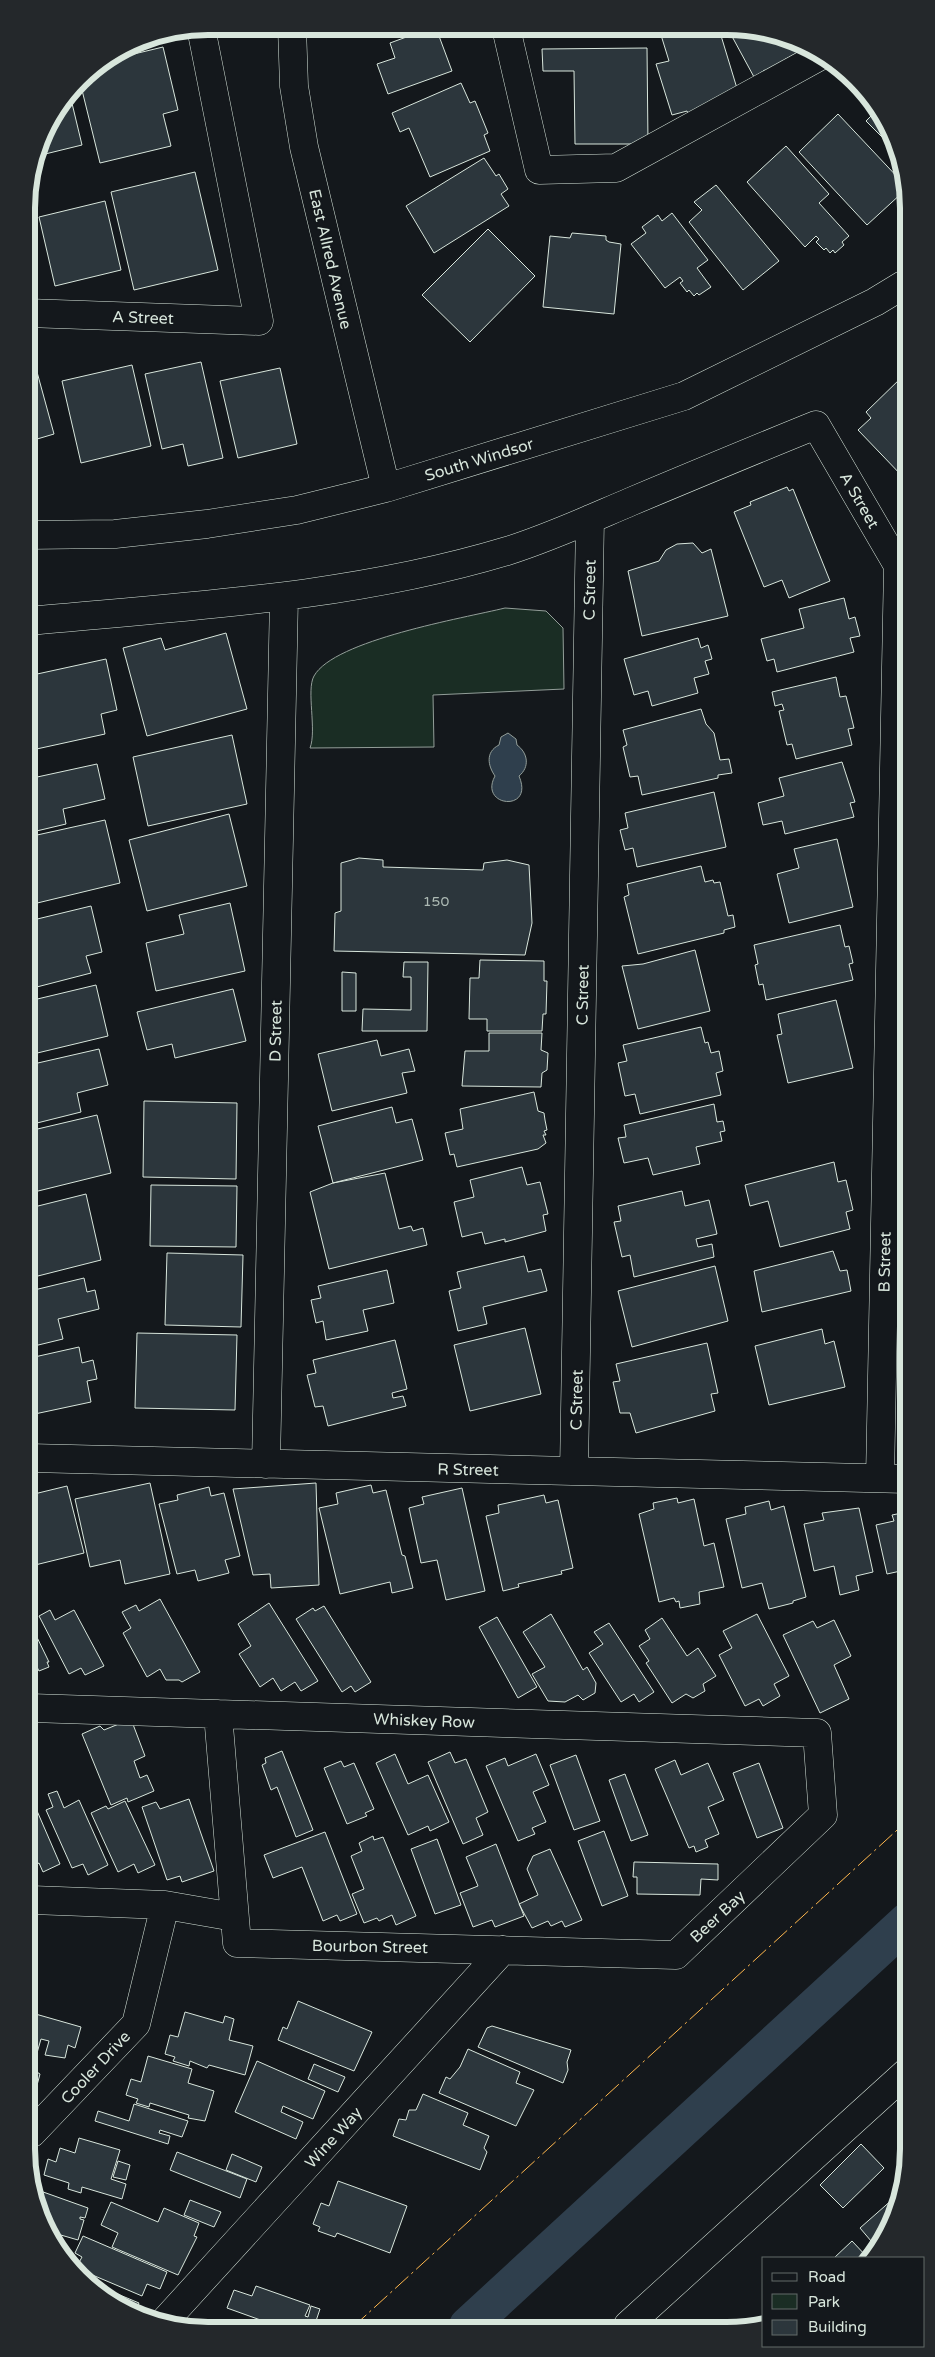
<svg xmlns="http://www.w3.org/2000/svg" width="935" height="2357" font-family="'Varela Round',sans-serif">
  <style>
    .green { fill: #1a2d24; stroke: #939e99 }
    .water { fill: #2f3f4d; stroke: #939e99 }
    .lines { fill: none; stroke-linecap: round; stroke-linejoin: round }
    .canal { stroke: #2f3f4d; stroke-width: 38 }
    .building { fill: #2c363c; stroke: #d8e6dc }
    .minor-casing { stroke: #d8e6dc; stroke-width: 29 }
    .minor { stroke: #14181c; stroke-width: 28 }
    .power { stroke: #ffb74d; stroke-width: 1; stroke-dasharray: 18 4 2.5 4; stroke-linecap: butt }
    .labels { text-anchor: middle; stroke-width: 4; stroke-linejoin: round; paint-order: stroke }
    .number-label { font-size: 14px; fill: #adbab4 }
    .street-label { font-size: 16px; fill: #d8e6dc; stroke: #14181c }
    .rim { fill: none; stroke: #d8e6dc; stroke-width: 6 }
  </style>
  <rect width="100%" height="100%" fill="#14181c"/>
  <path class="green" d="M505,608L546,611L563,628L564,689L433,695L434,747L310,748C317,730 306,690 314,676C334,640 464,618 505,608Z"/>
  <path class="water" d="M508,733L516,739L517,745C528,753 530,767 519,776C535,813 478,807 495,776C488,766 485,752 499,745L501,737Z"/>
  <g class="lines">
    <path class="canal" d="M468,2326L908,1921"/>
  </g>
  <path class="building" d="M431,28H436L452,71L388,94L377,64L395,58L390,43Z
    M566,28L593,29L569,37Z
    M679,29H719L739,95L689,116L687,111L672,115L656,64L669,61L661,35Z
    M728,29L762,30L803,44L806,48L784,60L786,64L768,74L765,70L754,77Z
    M163,47L178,110L163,114L171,146L100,163L80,82L88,72L105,61Z
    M647,48L648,144H575L574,71H543L542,49Z
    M461,83L470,103L475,101L488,133L484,135L490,151L430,177L409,128L400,132L392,113Z
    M70,95L82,145L37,156L45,128Z
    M878,109L884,117L900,155L866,121Z
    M838,114L903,183V192L867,225L799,152Z
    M786,146L829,194L819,203L849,236L842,242L844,245L835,253L833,250L830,253L826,248L824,250L816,242L819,239L816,236L805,247L747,182Z
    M484,158L496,176L499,174L508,189L501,194L509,206L434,253L406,206Z
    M195,172L218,270L134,290L111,192Z
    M716,185L779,261L743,290L689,222L702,210L694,202Z
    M105,201L121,270L55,286L39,217Z
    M672,213L708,260L697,268L711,287L699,295L697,293L694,296L689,290L687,292L680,283L683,281L680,277L665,288L631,244L646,233L642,227L658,215L662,221Z
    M488,229L535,276L470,342L422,295Z
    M572,233L606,236V240L609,242L621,244L614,314L543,307L550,236L570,238Z
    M27,237L34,269L27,270Z
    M34,361L54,434L27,442V363Z
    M201,362L223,458L188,466L183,444L162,449L145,374Z
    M132,365L151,446L81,463L62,381Z
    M280,368L297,444L238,458L220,381Z
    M903,376L904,478L858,430L871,418L866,412Z
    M787,487L789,491L793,489L830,581L789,598L782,580L764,587L734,512L751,505L750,502Z
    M693,543L702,553L711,549L728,616L642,636L628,571L659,561L666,550L677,544Z
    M844,598L849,619L855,617L860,636L850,638L854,652L777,672L774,659L767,661L761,639L804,628L799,609Z
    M226,633L247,709L147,736L123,648L161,638L165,650Z
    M698,638L701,648L708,645L712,659L705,661L709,674L694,678L698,693L652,706L648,691L634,695L624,659Z
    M106,659L117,710L101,714L105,734L32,750L28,731V676Z
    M836,677L840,697L846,696L854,728L848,729L852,745L796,759L792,744L787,745L779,711L784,710L782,704L775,706L772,692Z
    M701,709L706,724L714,733L720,760L729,759L732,773L718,775V778L642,795L638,776L630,777L623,747L627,745L623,730Z
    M232,735L247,804L148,826L133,757Z
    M842,762L855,802L850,803L854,817L785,834L782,821L763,825L758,803L784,796L779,778Z
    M97,764L105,799L63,809L66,824L28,833V779Z
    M714,792L726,847L637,867L633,848L625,850L620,830L628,828L625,813Z
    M229,814L247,886L147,911L129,840Z
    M105,820L120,883L29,905L28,837Z
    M837,839L853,907L789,923L777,874L799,868L794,849Z
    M359,858L383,860V867L483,870L484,863L507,860L529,865L532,923L525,955L334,951L335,913L341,911V863Z
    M701,866L705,882L713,880L714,883L720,882L728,916L733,915L735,927L724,930V933L638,954L624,897L629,895L627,884Z
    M230,903L245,971L156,991L146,943L184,934L179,915Z
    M91,906L102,952L86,956L91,973L29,989V921Z
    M840,925L845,947L849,946L853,963L849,964L853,980L766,1000L763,984L759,985L755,965L758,964L754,945Z
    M695,950L710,1011L638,1029L622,966L643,964Z
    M480,960L544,961V981H547L546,1014H543L542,1031H487V1019H469L470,978H479Z
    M404,962H428L427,1031H362L363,1009L411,1010V977H403Z
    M342,972L356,973V1011H342Z
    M96,985L108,1036L29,1055V1015L32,1014L29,1001Z
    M233,989L246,1041L175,1058L172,1044L147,1050L137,1012Z
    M836,1000L853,1068L788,1083L777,1035L782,1034L778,1014Z
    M701,1027L705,1043L708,1042L711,1053L719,1051L723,1071L716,1073L721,1095L640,1114L635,1094L625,1096L618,1063L627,1061L623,1045Z
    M489,1033H542L541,1050L548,1053L547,1070L542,1073L541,1087L462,1086L465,1051H489Z
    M377,1040L381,1056L409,1049L415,1071L402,1073L407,1093L332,1111L318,1054Z
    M99,1049L108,1085L77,1093L81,1112L29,1125V1065Z
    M534,1092L538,1111L544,1113L545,1120L547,1130L544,1131L546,1135H543L546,1143L538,1149L457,1167L454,1154L450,1155L445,1133L463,1129L460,1109Z
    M144,1101L237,1103L236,1179L143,1177Z
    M714,1104L717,1122L723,1121L725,1131L720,1132L722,1141L696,1147L700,1164L653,1175L648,1158L624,1163L618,1138L626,1137L624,1125Z
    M392,1107L396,1123L412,1119L423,1160L333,1183L318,1126Z
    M97,1115L111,1173L30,1193L29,1131Z
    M834,1162L838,1182L846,1180L853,1210L846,1212L850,1229L780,1247L768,1201L750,1206L745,1185Z
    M522,1167L527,1185L540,1182L548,1214L543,1215L546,1231L505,1242V1239L485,1244L482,1232L462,1237L454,1202L474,1197L470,1180Z
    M385,1173L399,1229L411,1226L413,1231L423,1228L427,1245L329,1269L310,1192L333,1183Z
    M151,1185L237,1186L236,1247L150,1246Z
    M682,1191L685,1206L709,1200L717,1234L696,1239L698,1247L712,1244L714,1257L634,1277L630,1255L622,1257L614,1222L621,1221L618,1206Z
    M86,1194L101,1260L30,1278V1208Z
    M833,1251L840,1271L847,1270L851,1291L762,1312L754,1271Z
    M167,1253L243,1255L241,1327L165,1325Z
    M524,1256L528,1272L541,1269L547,1291L483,1307L487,1324L458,1331L449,1291L461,1288L457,1272Z
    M715,1266L728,1321L632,1347L618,1291Z
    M387,1270L394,1303L363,1310L368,1331L326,1340L323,1321L316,1323L311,1300L321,1298L318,1286Z
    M84,1278L87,1292L95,1290L99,1309L58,1319L63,1339L30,1347V1291Z
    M525,1328L541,1394L470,1411L454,1345Z
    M822,1329L825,1344L834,1341L845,1387L769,1405L755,1346Z
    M137,1333L237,1335L235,1410L135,1408Z
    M395,1340L407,1389L392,1393L393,1398L403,1396L406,1406L328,1426L323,1406L315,1407L307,1375L316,1373L313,1360Z
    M707,1343L718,1393L711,1394L715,1411L636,1433L630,1413H620L613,1382L620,1381L616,1364Z
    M79,1347L82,1363L93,1360L97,1379L87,1381L91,1402L30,1415V1358Z
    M150,1483L170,1574L125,1584L120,1560L90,1567L75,1499Z
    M316,1483L319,1585L271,1588L270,1574L253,1575L233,1489Z
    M371,1485L373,1493L386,1490L402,1555L405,1556L413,1588L392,1593L390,1582L340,1594L319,1508L338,1504L336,1493Z
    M67,1486L84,1553L31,1566L34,1578L31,1579L30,1495Z
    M209,1487L211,1496L224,1493L240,1556L225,1560L229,1573L198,1581L195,1570L177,1574L159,1504L178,1500L177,1495Z
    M462,1488L485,1591L446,1600L437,1560L421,1563L409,1508L424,1504L422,1497Z
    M544,1495L546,1503L558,1500L573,1568L561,1571L562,1574L518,1584L519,1587L503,1591L486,1516L499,1513L498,1505Z
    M677,1498L678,1503L694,1499L704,1546L714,1543L724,1587L699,1592L700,1604L680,1608L679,1601L676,1602L674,1598L659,1602L639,1514L654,1509L653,1503Z
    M769,1501L771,1510L784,1506L806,1597L793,1601V1603L769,1609L762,1583L742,1588L726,1519L746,1514L745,1507Z
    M859,1508L873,1572L856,1576L859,1590L840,1595L834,1566L814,1571L804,1524L824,1520L822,1513Z
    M907,1512V1576L905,1570L887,1574L876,1525L894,1521L892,1515Z
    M160,1599L200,1672L182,1682L179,1680H166L160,1669L147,1677L123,1633L131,1628L122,1612L136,1605L139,1611Z
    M269,1603L318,1681L301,1691L295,1682L281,1691L273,1678L260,1687L239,1654L251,1646L238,1624Z
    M324,1606L371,1682L355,1692L351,1686L342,1692L296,1619L313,1608L315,1611Z
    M50,1610L55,1620L74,1610L104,1666L85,1675L81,1668L69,1674L39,1616Z
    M551,1614L583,1670L587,1667L596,1683L595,1693L583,1700L578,1695L565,1702L548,1701L532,1674L545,1667L523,1632Z
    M757,1614L789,1676L774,1684L780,1696L763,1706L759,1699L745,1706L719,1655L732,1648L723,1631Z
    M497,1617L537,1687L518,1698L479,1627Z
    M662,1618L687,1656L698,1648L716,1676L703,1684L705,1691L693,1698L686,1694L672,1703L646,1663L649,1661L639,1646L650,1639L645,1630Z
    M834,1620L851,1656L834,1665L849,1699L820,1713L783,1635L813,1621L817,1628Z
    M609,1623L654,1692L639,1702L634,1694L621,1702L589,1653L603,1644L594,1632Z
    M31,1625L49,1662H47L49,1667L39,1671L37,1667L33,1669L31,1666Z
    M131,1719L145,1756L134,1761L140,1778L147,1775L154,1791L128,1802L127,1798L111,1805L82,1734L100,1726L104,1730Z
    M282,1751L313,1830L296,1837L277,1787L271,1790L262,1765L266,1763L265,1758Z
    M450,1752L455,1763L466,1759L488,1812L476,1818L483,1835L463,1844L428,1762Z
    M395,1754L408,1784L428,1775L449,1822L430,1831L428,1826L408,1835L376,1763Z
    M536,1754L549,1785L533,1792L546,1822L532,1828L535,1834L518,1841L486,1766L505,1758L508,1766Z
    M576,1755L600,1821L574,1830L550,1765Z
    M675,1760L681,1775L708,1763L724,1800L708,1807L719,1834L705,1840L708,1847L696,1852L694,1846L689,1848L655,1769Z
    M341,1761L344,1767L354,1763L374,1809L365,1813L367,1816L347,1824L324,1768Z
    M759,1763L783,1828L757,1838L733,1773Z
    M625,1774L648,1835L631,1841L609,1780Z
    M57,1791L64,1808L79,1800L108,1865L88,1875L83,1864L72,1868L46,1810L53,1807L48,1794Z
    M31,1797L60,1864L43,1872L39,1863L31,1867Z
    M189,1799L214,1871L182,1882L180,1876L167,1880L142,1807L156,1802L160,1809Z
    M125,1801L155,1865L138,1873L134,1864L118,1872L91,1813L106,1806L108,1809Z
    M604,1831L628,1896L602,1906L578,1841Z
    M325,1832L357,1914L340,1921L337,1915L323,1921L302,1867L273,1878L264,1855Z
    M373,1836L374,1840L383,1837L416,1916L396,1925L392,1915L379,1921L377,1918L364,1923L352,1894L364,1889L351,1856L362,1851L359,1843Z
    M437,1839L461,1905L435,1914L411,1849Z
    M496,1844L524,1916L495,1927L492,1920L473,1927L460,1893L478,1886L466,1857Z
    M550,1849L582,1920L565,1927L562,1921L551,1926L548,1921L532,1928L519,1904L538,1895L527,1869L533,1856Z
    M634,1862L718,1864V1880L701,1879L700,1895L637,1894V1877H633Z
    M298,2001L372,2032L354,2071L278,2040L283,2027L287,2029Z
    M185,2012L223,2023L225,2016L234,2019L229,2040L253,2046L245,2075L209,2065L207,2068L190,2061L189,2066L173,2061L175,2057L165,2054L170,2035L178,2037Z
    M32,2013L81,2027L75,2048L68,2045L65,2058L45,2055L49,2041L41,2039L37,2053L32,2051Z
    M492,2026L571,2050L567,2062L568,2070L563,2083L478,2047L487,2028Z
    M468,2049L520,2072L516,2083L534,2090L516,2126L439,2093L446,2077L450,2079L460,2067Z
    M148,2056L192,2069L188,2083L214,2091L205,2121L188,2118L189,2115L150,2103L149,2107L136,2103L138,2099L126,2095L131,2079L141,2082Z
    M257,2061L325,2091L313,2119L283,2106L281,2112L303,2122L296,2139L235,2112Z
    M314,2064L345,2077L338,2092L308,2079Z
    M32,2069L40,2074L36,2089L32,2087Z
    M423,2094L468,2113L463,2125L489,2136L484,2148L487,2152L480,2170L393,2136L399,2119L406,2120L409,2110H416Z
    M134,2104L188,2121L182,2137L160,2130L159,2133L170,2136L168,2144L95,2121L98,2111L129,2121Z
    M79,2138L120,2150L111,2179L126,2184L122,2199L82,2187L81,2193L68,2189L69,2183L44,2175L48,2159L56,2162L60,2148L75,2153Z
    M861,2144L884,2168L843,2208L820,2185Z
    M177,2152L247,2179L240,2198L170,2170Z
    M232,2154L262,2167L256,2182L226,2170Z
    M118,2161L130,2165L126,2180L113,2177Z
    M338,2181L407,2206L390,2253L337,2233L335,2237L318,2231L320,2227L313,2224L321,2203L329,2206Z
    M32,2188L88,2208L85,2218L80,2217V2219L84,2220L78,2240L47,2231L32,2196Z
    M902,2191L899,2208L877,2248L860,2228Z
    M190,2200L221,2212L214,2227L184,2215Z
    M111,2202L158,2222L164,2208L199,2223L194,2236L197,2237L178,2275L112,2247L118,2233L101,2225Z
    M83,2236L167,2272L160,2289L147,2284L142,2296L76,2268L82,2257L75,2253Z
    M852,2241L868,2258H834Z
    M256,2286L310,2305L305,2316L308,2317L311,2306L320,2309L314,2327H280L227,2308L234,2290L252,2296Z
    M108,2290L139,2303L134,2314L105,2297Z"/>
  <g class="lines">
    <defs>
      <path id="minor" d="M292,27L294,86L304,147L386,488
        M506,28L539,170L616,168L822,55
        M27,313L259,321L201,28
        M28,535L115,534L207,524L297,510L386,488L684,396L875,302L903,285
        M28,621C189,606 351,598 507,551C549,538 590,519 630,502C692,476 754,450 816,425L904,576
        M30,1458L906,1479
        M266,1464L284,598
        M574,1471L590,519
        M880,1478L898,566
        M31,1708L817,1733L823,1815L676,1955L237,1943L218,1714
        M32,1900L165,1905L234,1917
        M32,2133L136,2024L165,1905
        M162,2324L503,1950
        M628,2325L908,2071"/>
    </defs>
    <use href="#minor" class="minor-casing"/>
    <use href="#minor" class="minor"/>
    <path class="power" d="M353,2327L907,1821"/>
  </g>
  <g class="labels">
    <g class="number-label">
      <text x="436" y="906">150</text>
    </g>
    <g class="street-label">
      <text transform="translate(331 259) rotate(77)" y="6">East Allred Avenue</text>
      <text transform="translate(143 317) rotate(2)" y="6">A Street</text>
      <text transform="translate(479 459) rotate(-17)" y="6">South Windsor</text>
      <text transform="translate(860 500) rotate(60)" y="6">A Street</text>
      <text transform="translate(589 590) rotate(-89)" y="6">C Street</text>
      <text transform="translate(582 995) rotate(-89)" y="6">C Street</text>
      <text transform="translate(275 1031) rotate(-89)" y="6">D Street</text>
      <text transform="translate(884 1262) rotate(-89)" y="6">B Street</text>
      <text transform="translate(576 1400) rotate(-89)" y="6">C Street</text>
      <text transform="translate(468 1469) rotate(1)" y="6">R Street</text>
      <text transform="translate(424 1720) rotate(2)" y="6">Whiskey Row</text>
      <text transform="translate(717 1916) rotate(-43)" y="6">Beer Bay</text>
      <text transform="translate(370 1946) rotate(1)" y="6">Bourbon Street</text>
      <text transform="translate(95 2067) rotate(-47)" y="6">Cooler Drive</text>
      <text transform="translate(333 2137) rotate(-48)" y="6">Wine Way</text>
    </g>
  </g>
  <path d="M0 0H935V2357H0ZM208 35H727A173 173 0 0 1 900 208V2149A173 173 0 0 1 727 2322H208A173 173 0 0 1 35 2149V208A173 173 0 0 1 208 35Z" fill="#24282b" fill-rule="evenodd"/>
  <path class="rim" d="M208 35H727A173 173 0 0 1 900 208V2149A173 173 0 0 1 727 2322H208A173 173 0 0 1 35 2149V208A173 173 0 0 1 208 35Z"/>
  <rect x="762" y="2257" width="162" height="90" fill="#14181c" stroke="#626a69"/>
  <rect x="772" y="2273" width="25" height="8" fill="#14181c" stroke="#626a69"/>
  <text x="808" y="2282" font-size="15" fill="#d8e6dc">Road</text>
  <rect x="772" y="2294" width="25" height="15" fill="#1a2d24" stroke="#626a69"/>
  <text x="808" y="2307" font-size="15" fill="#d8e6dc">Park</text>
  <rect x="772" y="2320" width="25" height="15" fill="#2c363c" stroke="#626a69"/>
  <text x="808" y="2332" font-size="15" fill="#d8e6dc">Building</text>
</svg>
